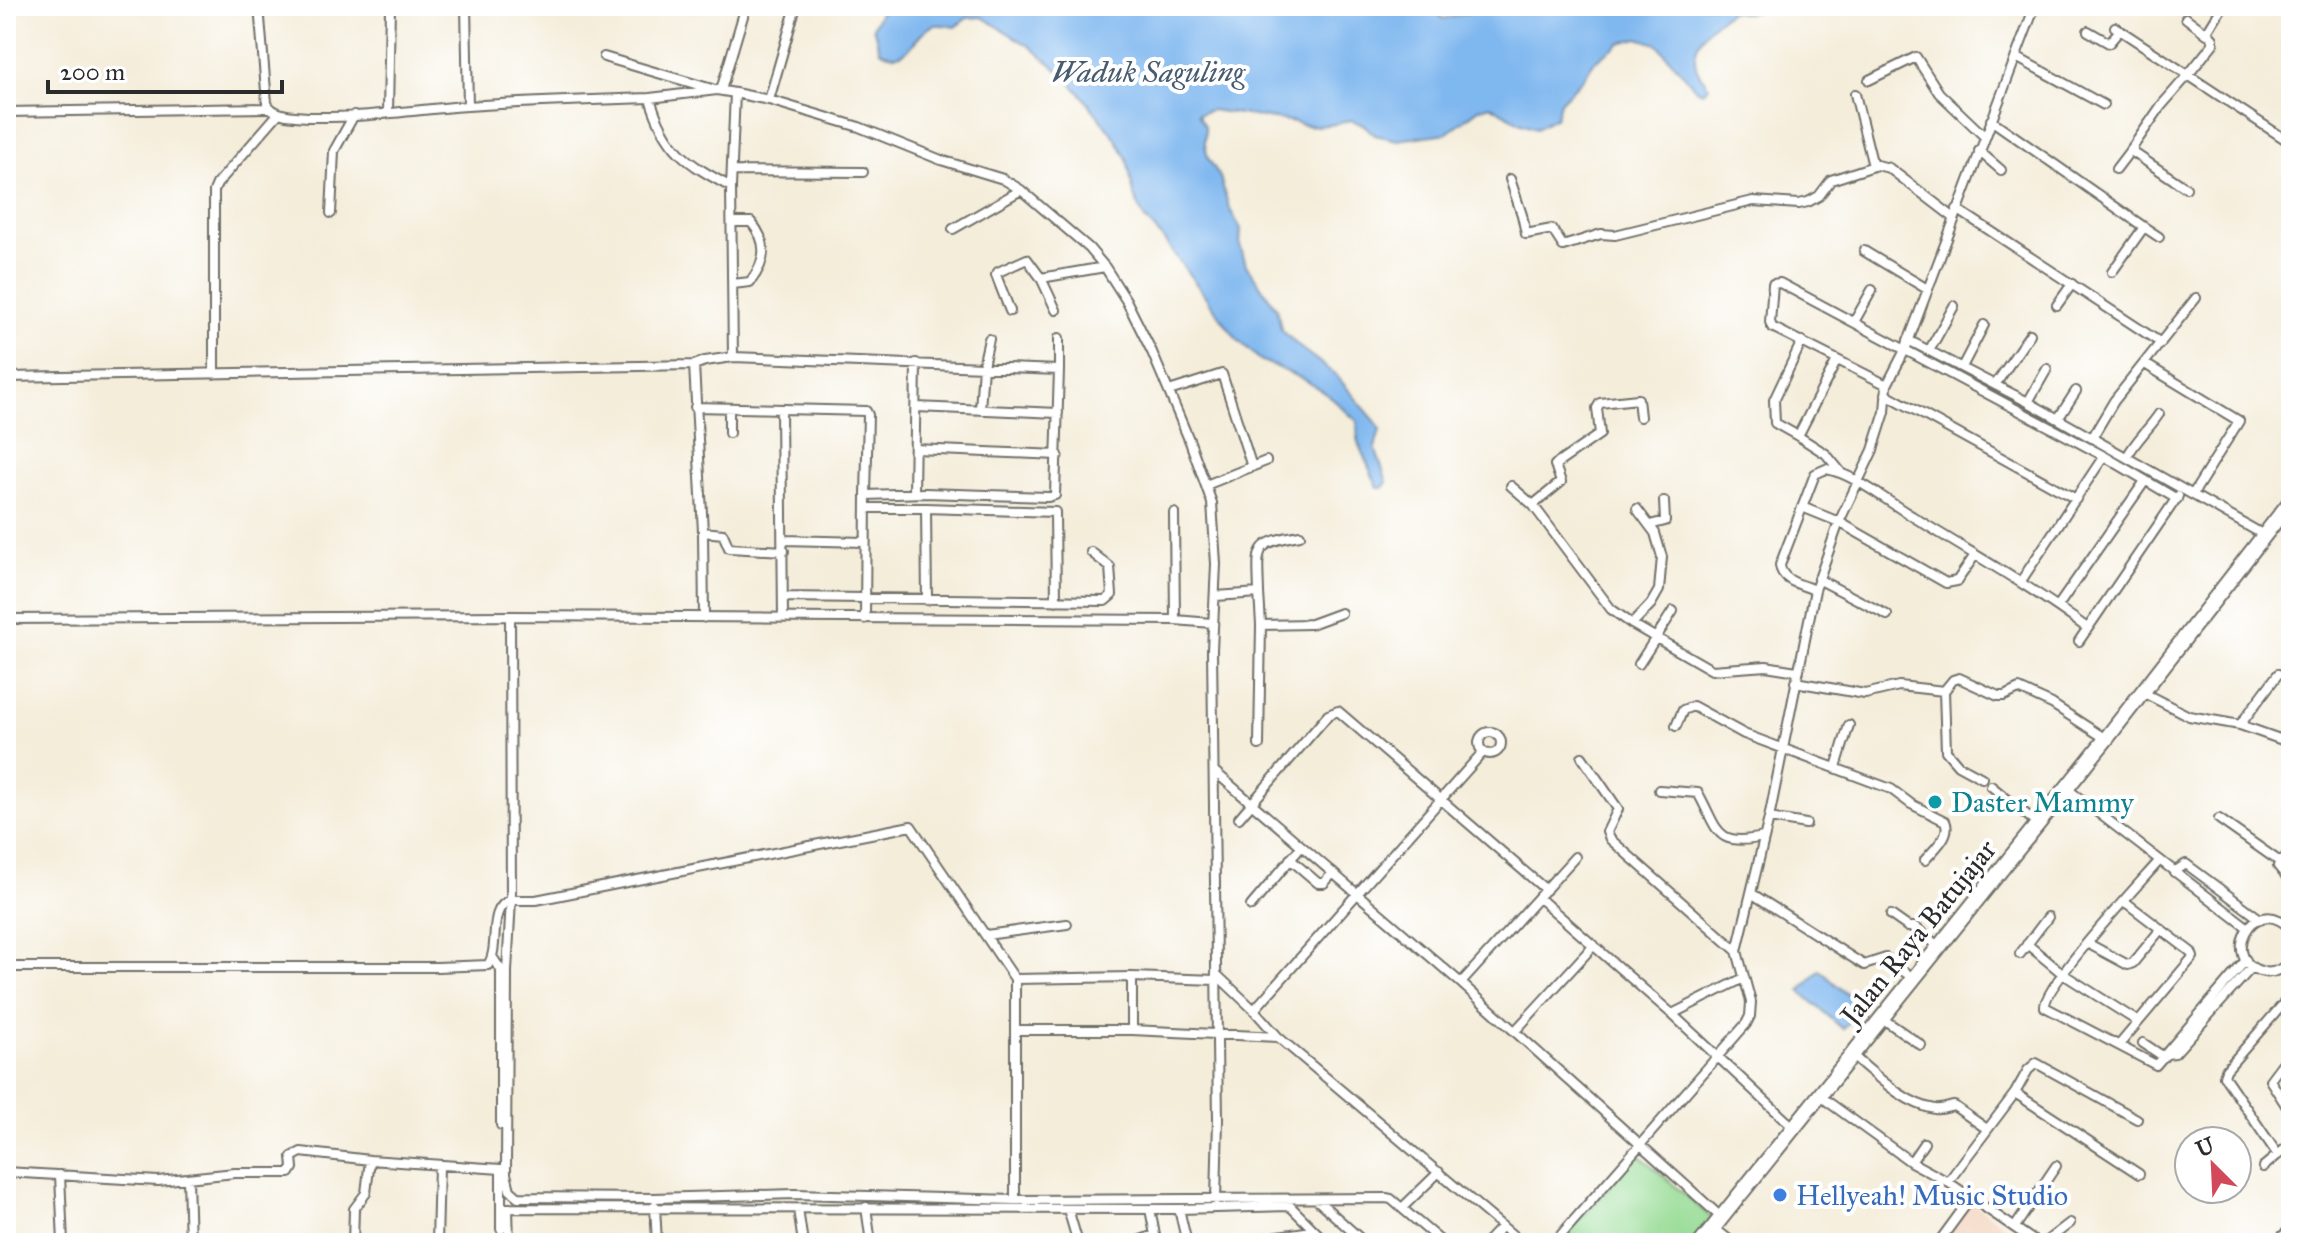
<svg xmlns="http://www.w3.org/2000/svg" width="2297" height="1249" font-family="'IM FELL Great Primer',serif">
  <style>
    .built { fill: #f3d4be }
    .green { fill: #96db94; stroke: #608360; stroke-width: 2 }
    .water { fill: #7fb7ef; stroke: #55718d; stroke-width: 2 }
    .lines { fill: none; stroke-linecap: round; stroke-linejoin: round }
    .minor-casing { stroke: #716f68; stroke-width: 12 }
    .trunk-casing { stroke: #716f68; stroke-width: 18 }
    .minor { stroke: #fff; stroke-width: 8 }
    .trunk { stroke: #fff; stroke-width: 14 }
    .culture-dot { fill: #0f9aa8; stroke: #fff; stroke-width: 3 }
    .shop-dot { fill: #3f7fe0; stroke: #fff; stroke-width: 3 }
    .labels { text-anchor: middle; stroke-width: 8; stroke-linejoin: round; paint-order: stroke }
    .culture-label { font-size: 28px; fill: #0d838f; stroke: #fff; text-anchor: start }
    .street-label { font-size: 28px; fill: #2b2b2b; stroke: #fff }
    .shop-label { font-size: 28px; fill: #366cbe; stroke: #fff; text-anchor: start }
    .water-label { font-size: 30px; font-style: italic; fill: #485c70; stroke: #fff }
  </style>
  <rect width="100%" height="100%" fill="#fff"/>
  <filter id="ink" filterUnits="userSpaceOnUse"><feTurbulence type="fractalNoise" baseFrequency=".0125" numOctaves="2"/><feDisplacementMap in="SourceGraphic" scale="16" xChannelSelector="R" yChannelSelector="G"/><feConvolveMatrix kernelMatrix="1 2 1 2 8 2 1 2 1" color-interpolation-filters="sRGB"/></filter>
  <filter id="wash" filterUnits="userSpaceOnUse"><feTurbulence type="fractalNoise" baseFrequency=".006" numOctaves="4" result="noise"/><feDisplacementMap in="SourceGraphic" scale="32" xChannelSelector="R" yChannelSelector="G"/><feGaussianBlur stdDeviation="1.8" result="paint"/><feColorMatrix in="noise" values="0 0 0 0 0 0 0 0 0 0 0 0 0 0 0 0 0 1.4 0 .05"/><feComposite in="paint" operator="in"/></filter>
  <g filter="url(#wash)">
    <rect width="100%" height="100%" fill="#f4edda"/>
    <path class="built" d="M1972,1202L2012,1232L2019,1243H1942Z"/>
    <path class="green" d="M1638,1154L1713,1219L1692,1243H1559Z"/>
    <path class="water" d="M883,6H1432L1443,19L1469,13L1472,6H1768C1752,15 1748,14 1731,11C1714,23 1690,41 1696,66C1698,75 1705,80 1709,87L1703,92L1696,89L1657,44L1638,38L1620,43L1595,61L1582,80L1560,102L1556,117L1536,128L1521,123L1490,105L1479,109L1447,133L1398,140L1375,135L1364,125L1351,120C1335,125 1310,129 1295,122L1211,110L1198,114L1205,126V145L1208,158L1220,177L1229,208L1241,229L1240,245L1246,265L1277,309L1281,329L1298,346L1335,374L1376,422L1380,430L1375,448L1387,482L1383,488H1378L1358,443L1357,421L1328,395L1305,380L1260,360L1236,338L1160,235L1144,218L1134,195L1127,159L1116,139L1081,94L1061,73L1031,47L982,17L967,18L955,27C950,26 940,24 935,25C913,31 910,69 880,50L873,27Z
      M1820,970L1862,1008L1843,1029L1800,991Z"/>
  </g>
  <g filter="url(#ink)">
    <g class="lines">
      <defs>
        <path id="minor" d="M259,6L267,103C273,117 297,116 311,117C358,118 406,111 453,107C518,102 584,100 650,98C665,149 686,163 731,187L733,357
          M466,6L468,106
          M2186,18L2207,34
          M2115,27L2188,75L2213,44V39L2207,32L2223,6
          M2088,31L2109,43L2120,30
          M604,57L712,89
          M2016,57L2104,105
          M1869,80L1916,57L1939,93L1984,136
          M721,90L746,6
          M735,93L769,100L859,127L941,160L1003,179L1021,190L1089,248L1105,267L1126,300L1152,352L1190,442L1212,503L1216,564L1212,650L1218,1119L1216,1200
          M1855,94L1873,166
          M650,98L717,90L735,93L731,187
          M769,100L796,6
          M6,112L268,108
          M388,113L390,6
          M1991,120L2144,227L2112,272
          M1979,151L2001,170
          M2116,169L2132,148
          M732,171L863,172
          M1510,179L1522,215L1526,234L1552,229L1563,246L1601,234L1615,235L1753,201L1799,204L1808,202L1819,196L1831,180L1877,165L1889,168L1953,217
          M2186,188L2134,153L2132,148L2161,106L2188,75L2291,143
          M1957,209L2161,343
          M331,213L334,151L354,115
          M732,222H751C769,243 766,262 750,282L733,284
          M2144,227L2159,237
          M953,229L1021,190
          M1864,251L1927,289
          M2057,305L2072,284
          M1056,310L1041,278L1105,267
          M1010,311L996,275L998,272L1027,259L1041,278
          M1854,322L1872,290
          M1908,340L2028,402L2264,535
          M1802,341L1774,400L1775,423L1798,436L1837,360
          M1929,351L1954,306
          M2145,364L2239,421L2193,494
          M694,365L703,532L704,618
          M1962,367L1984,325
          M1059,370V338
          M214,374V191L217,184L278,114
          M6,377L694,365L705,361L733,357L1059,370L1055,495L1048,497L925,493L866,495L865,619
          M1887,385L1772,327L1770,322L1773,284L1780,283L2104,456L2177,499
          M1995,385L2030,334
          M1169,391L1222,374L1252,467
          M1886,394L2076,499
          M2028,402L2047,369
          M695,407L866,411L868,415L866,495
          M916,407L1058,413
          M980,410L983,366L989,339
          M781,411L783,617
          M2058,419L2076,391
          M729,433V410
          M1798,436L1826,454L1840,471
          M2092,438L2114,401L2196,298
          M915,449L1058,455
          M2127,457C2135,441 2149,429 2159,414
          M1206,485L1266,461
          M1511,486L1533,505L1611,609L1632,624L1712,670L1766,666L1797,671
          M914,493L916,363
          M1533,505L1561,482L1555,465L1600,434L1597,408L1600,403L1638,399L1640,417
          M1802,507L1839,522L1946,583L1957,581L1975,555
          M866,508H926L927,600
          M926,508L1055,512L1056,601
          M1174,513L1175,620
          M1650,525L1665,521L1664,501
          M703,532L723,534L729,548L784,551
          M784,540L865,542
          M1818,579L1887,615
          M2021,581L2104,456
          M1815,590C1802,585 1781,581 1780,565L1815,474L1826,469C1853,473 1888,502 1912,516C1971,553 2031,586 2087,628
          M1259,593C1258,548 1252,543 1300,535
          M1216,596L1259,593L1261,625L1259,745
          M784,597L1105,601L1112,595L1110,567L1091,552
          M2058,606L2145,481
          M6,619L510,616L1175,620L1212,623
          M1632,624L1651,604L1659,590L1662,557L1655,533L1637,509
          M1261,625L1311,624L1341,613
          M2079,641L2178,496
          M1639,664L1673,611
          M1795,682L1865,694L1899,686L1944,691L1946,751L1958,765L1982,778
          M1944,691L1953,680L1959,678L1998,696H2004L2019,689L2052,704L2106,739
          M2142,692L2189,716L2240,725L2291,743
          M2240,725L2278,674
          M1676,726L1683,710L1693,706L1744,734L1891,789L1911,804L1945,821C1952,835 1934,849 1925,860
          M1479 743a11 11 0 1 1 22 0a11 11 0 1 1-22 0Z
          M1582,757L1618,809L1607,832L1610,839L1737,951
          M1836,767L1849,725
          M1214,771L1461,983L1723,1219
          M1991,786L2038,824
          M2066,788L2247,927
          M1659,790L1698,793C1718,828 1714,848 1763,837
          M1239,818L1328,715L1338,711L1546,890
          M1769,818L1806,824
          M2219,819L2280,862
          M2291,850L2278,866L2291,882
          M1290,859L1318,883H1324L1333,873
          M2160,860C2141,882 2042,987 2045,1007L2156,1065L2246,960
          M2174,872L2186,864L2260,919
          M1751,893L1864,965L1886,958L1914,979
          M1539,898L1672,1014L1794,1128
          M1251,906L1301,847
          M1891,915L1908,927H1915L1939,947
          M2291,929C2252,889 2218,963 2264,972C2275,974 2283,969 2291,960
          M986,935L1067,924
          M2087,943L2128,965L2133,963L2161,929
          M2027,944L2063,974L2137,1021
          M2020,954L2048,917
          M493,958L501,970V1125
          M6,967H437L488,965C501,946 486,908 511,900L510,616
          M1216,974L1254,1010L1278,1037L1522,1243
          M1132,977V1030
          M1015,979L1132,977L1216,980
          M1461,983L1575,857
          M1254,1010L1483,752
          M1672,1014L1744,978
          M1883,1019L1921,1045
          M1015,1030H1132L1278,1037
          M1515,1031L1594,945
          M2143,1043L2164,1057
          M2119,1045L2193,957L2191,952L2124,901
          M2291,1052L2270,1080L2291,1113
          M2167,1054L2175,1053L2252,967
          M1853,1056C1876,1075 1904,1104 1935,1109C1942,1110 1948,1107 1954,1106L1987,1129
          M2015,1093L2139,1174
          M1820,1096L1911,1162L1948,1182L2037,1243
          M2278,1155L2224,1076L2226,1070L2291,995
          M1911,1162L1924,1143
          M2263,1167L2291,1144
          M6,1172L158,1181L235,1173H290L293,1168L292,1157L301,1152L370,1160L501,1169
          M60,1175L63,1243
          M188,1179L190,1243
          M1948,1182L2015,1093L2028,1070L2036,1063L2137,1119
          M1316,1199L1365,1243
          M1015,1200V979L911,826L536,900H511L507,971L506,1174L510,1190L518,1197L654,1198L795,1194L1015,1200L1386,1198L1391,1199L1443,1243
          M655,1206L657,1243
          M866,1207L871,1243
          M501,1208L1179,1209L1290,1206L1327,1243
          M508,1208L509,1243
          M1402,1208L1439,1172
          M798,1209L803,1243
          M1068,1209L1078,1243
          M1179,1209L1187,1243
          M2015,1227L2056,1166
          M1714,1228L1733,1243
          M501,1229V1170
          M1252,1240L1312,1231
          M353,1243L354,1209L366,1193L370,1160
          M437,1243L439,1166
          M1132,1243L1155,1235L1150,1209
          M1486,1243L1502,1226
          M1554,1243L1746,1024L1750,1016L1751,1002L1737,951L1769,818L1815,590L1839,522L1873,450L1885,412L1887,385L1905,350L2035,6
          M1938,1243L1971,1198
          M2044,1243L2070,1223
          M2274,1243L2291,1229"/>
        <path id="trunk" d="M1701,1243L2106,739L2291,501"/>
      </defs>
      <use href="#minor" class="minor-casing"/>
      <use href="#trunk" class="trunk-casing"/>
      <use href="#minor" class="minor"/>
      <use href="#trunk" class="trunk"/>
    </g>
  </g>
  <circle class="culture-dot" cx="1935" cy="802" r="8"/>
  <circle class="shop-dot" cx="1780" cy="1195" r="8"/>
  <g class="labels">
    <g class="culture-label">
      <text x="1951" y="812">Daster Mammy</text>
    </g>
    <g class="street-label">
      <text transform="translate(1918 932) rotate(-51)" y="10">Jalan Raya Batujajar</text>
    </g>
    <g class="shop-label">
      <text x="1796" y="1205">Hellyeah! Music Studio</text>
    </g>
    <g class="water-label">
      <text x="1148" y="82">Waduk Saguling</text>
    </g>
  </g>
  <rect width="2297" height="1249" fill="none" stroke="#fff" stroke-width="32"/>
  <g transform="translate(2213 1165) rotate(336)"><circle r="38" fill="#ffffff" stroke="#aaaaaa" stroke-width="2"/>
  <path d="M0-6L14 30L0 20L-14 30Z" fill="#d1495b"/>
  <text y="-12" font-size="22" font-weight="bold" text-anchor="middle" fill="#2b2b2b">U</text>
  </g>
  <path d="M48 80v12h234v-12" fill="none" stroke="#2b2b2b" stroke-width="4"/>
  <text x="60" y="80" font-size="24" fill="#2b2b2b" stroke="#ffffff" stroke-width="6" paint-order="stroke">200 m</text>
</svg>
